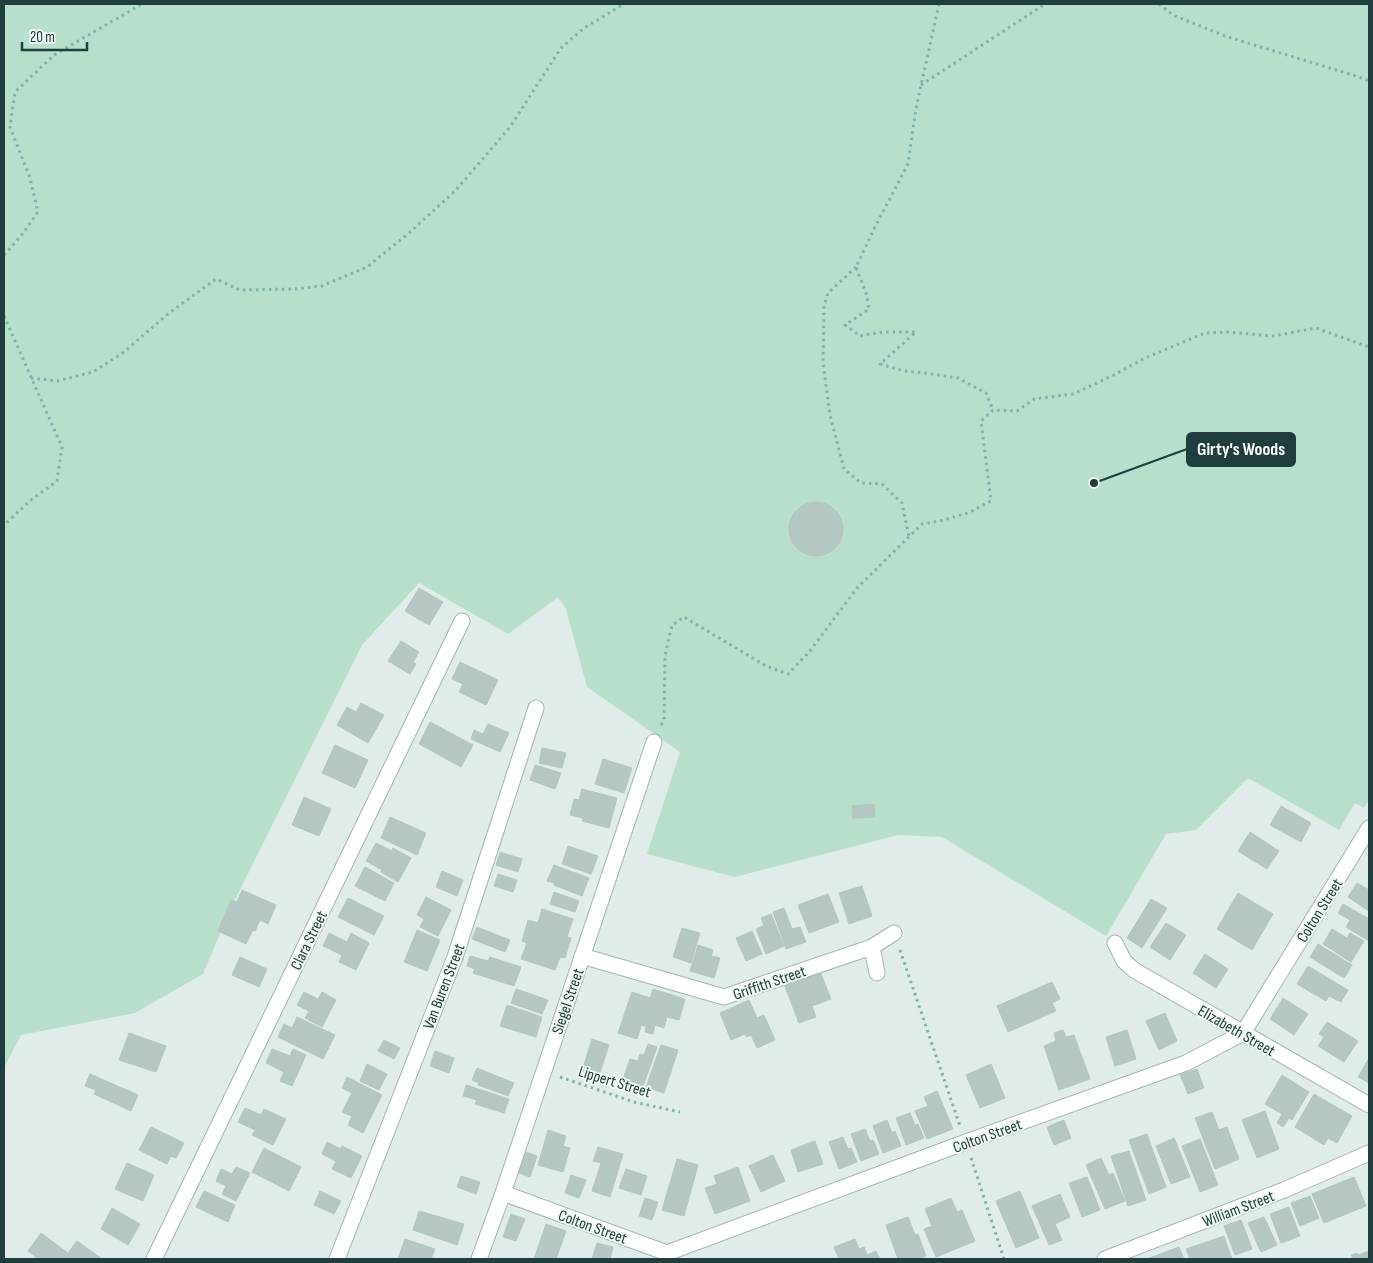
<svg xmlns="http://www.w3.org/2000/svg" width="1373" height="1263" font-family="'Sofia Sans Condensed',sans-serif">
  <style>
    .green { fill: #b8dfcc }
    .building { fill: #b5c7c3; stroke: #b2c6c3 }
    .lines { fill: none; stroke-linecap: round; stroke-linejoin: round }
    .minor-casing { stroke: #a3b4b3; stroke-width: 17 }
    .path { stroke: #7fb2ae; stroke-width: 3; stroke-dasharray: 2.5 4; stroke-linecap: butt }
    .minor { stroke: #fff; stroke-width: 15 }
    .labels { text-anchor: middle; stroke-width: 4; stroke-linejoin: round; paint-order: stroke }
    .street-label { font-size: 16px; fill: #203e3d; stroke: #f1f8f6 }
    .leader { fill: none; stroke: #203e3d; stroke-width: 2 }
    .callout-dot { fill: #203e3d; stroke: #f1f8f6; stroke-width: 2 }
    .callout { fill: #203e3d; stroke: #203e3d; stroke-width: 2 }
    .callout-label { font-size: 18px; text-anchor: middle; font-weight: bold; fill: #fff }
  </style>
  <rect width="100%" height="100%" fill="#e0ecea"/>
  <path class="green" d="M4,4H1369V800L1364,808L1355,803L1339,830L1248,778L1196,830L1166,834L1106,936L942,837L898,835L735,877L647,854L680,752L587,687L566,609L558,597L508,634L419,583L362,645L230,910L203,974L135,1013L21,1035L4,1068Z"/>
  <path class="building" d="M789 529a27 27 0 1 1 54 0a27 27 0 1 1-54 0Z
    M419,588L443,602L429,625L405,611Z
    M401,641L419,652L413,662L416,664L410,674L388,661Z
    M460,662L498,680L486,705L459,692L463,684L452,679Z
    M361,703L384,715L368,743L337,725L347,707L356,712Z
    M430,722L473,745L461,767L419,744Z
    M488,724L509,733L500,752L471,739L474,730L483,734Z
    M335,745L368,760L355,788L322,773Z
    M542,748L566,753L562,768L539,763Z
    M603,759L632,768L624,793L595,784Z
    M535,765L561,773L555,789L530,780Z
    M582,789L617,798L609,828L582,821L583,818L570,815L574,799L579,800Z
    M304,797L331,809L319,836L292,825Z
    M874,804L875,817L853,818L852,806Z
    M1281,806L1311,823L1301,842L1270,825Z
    M390,817L426,833L417,855L381,838Z
    M1250,832L1279,851L1267,869L1238,851Z
    M376,843L392,851L393,848L411,858L398,882L381,872L382,870L366,861Z
    M568,846L598,856L591,874L562,864Z
    M500,852L522,859L518,872L496,865Z
    M554,865L589,878L582,896L554,885L555,883L547,881Z
    M365,867L394,883L385,901L355,886Z
    M442,871L463,880L457,896L436,887Z
    M498,874L517,880L513,892L494,886Z
    M1357,883L1369,890V911L1348,897Z
    M862,886L872,916L849,924L839,893Z
    M242,890L276,905L268,924L260,920L255,931L253,930L246,944L218,931L231,900L237,902Z
    M554,892L579,901L575,912L550,904Z
    M1238,893L1273,914L1252,950L1217,929Z
    M828,894L839,922L809,933L798,905Z
    M426,897L451,910L438,936L420,927L424,919L417,915Z
    M348,898L384,916L374,935L338,917Z
    M1151,899L1167,908L1142,948L1127,938Z
    M1343,904L1369,919V941L1346,927L1350,920L1338,913Z
    M784,908L792,929L800,927L806,942L786,949L773,912Z
    M542,909L573,919L567,937L571,938L565,958L560,957L555,970L521,959L527,943L522,941L528,920L538,923Z
    M771,914L784,946L766,954L756,929L764,925L761,918Z
    M1166,923L1186,935L1170,960L1150,947Z
    M477,927L510,940L505,952L472,939Z
    M682,928L700,933L691,963L673,957Z
    M1332,929L1347,938L1350,933L1364,941L1351,962L1323,944Z
    M417,930L440,940L427,971L404,962Z
    M752,931L762,954L746,961L736,938Z
    M329,933L347,942L351,933L369,943L356,970L339,962L342,955L323,946Z
    M1318,944L1352,965L1344,978L1310,957Z
    M698,945L713,950L711,956L720,958L714,978L690,971Z
    M1205,954L1228,969L1216,988L1193,973Z
    M470,956L488,961L490,957L521,967L514,986L473,973L475,969L467,966Z
    M240,957L267,969L259,987L232,975Z
    M1308,966L1348,990L1341,1002L1329,996L1326,1001L1297,984Z
    M819,969L831,999L812,1006L816,1017L799,1023L784,984Z
    M1052,982L1060,999L1052,1003L1056,1011L1008,1032L997,1006Z
    M516,989L548,1000L542,1014L511,1003Z
    M653,989L685,999L679,1020L667,1017L664,1028L655,1025L653,1034L645,1032L646,1027L642,1025Z
    M304,992L318,999L322,992L336,1000L322,1027L305,1018L309,1011L297,1005Z
    M632,992L650,998L637,1039L618,1033Z
    M1283,998L1308,1014L1294,1035L1270,1019Z
    M749,1000L757,1018L764,1015L775,1040L757,1048L751,1035L746,1037L745,1034L731,1040L720,1013Z
    M507,1005L542,1017L536,1037L500,1026Z
    M1165,1013L1177,1041L1159,1050L1146,1021Z
    M297,1017L335,1035L323,1059L278,1037L284,1024L292,1028Z
    M1327,1022L1358,1041L1344,1062L1318,1046L1324,1037L1319,1034Z
    M1063,1030L1066,1037L1074,1035L1090,1079L1059,1090L1044,1046L1056,1041L1054,1033Z
    M1127,1030L1136,1059L1115,1066L1106,1037Z
    M129,1033L166,1046L156,1072L119,1060Z
    M592,1039L609,1045L599,1076L582,1071Z
    M384,1040L400,1048L394,1059L378,1051Z
    M648,1044L657,1047L643,1086L623,1079L630,1059L638,1061L640,1054L644,1055Z
    M661,1045L678,1050L664,1093L646,1087Z
    M272,1049L290,1056L293,1049L306,1055L292,1086L280,1081L284,1072L266,1063Z
    M435,1051L454,1058L449,1073L430,1066Z
    M1369,1058V1083L1358,1077Z
    M367,1064L387,1074L379,1090L360,1081Z
    M991,1064L1005,1098L980,1108L966,1075Z
    M477,1068L514,1083L508,1096L478,1085L479,1083L472,1080Z
    M1197,1069L1204,1088L1188,1094L1180,1075Z
    M90,1074L138,1095L131,1111L94,1094L96,1090L85,1086Z
    M1282,1075L1309,1092L1292,1120L1289,1118L1283,1127L1277,1123L1282,1114L1265,1104Z
    M347,1077L382,1095L363,1133L348,1125L352,1116L342,1112L352,1093L342,1088Z
    M466,1085L509,1099L504,1113L475,1104L477,1100L463,1096Z
    M937,1091L953,1129L927,1139L915,1111L928,1106L924,1097Z
    M1314,1094L1352,1116L1337,1143L1328,1138L1324,1145L1295,1127Z
    M245,1108L261,1115L264,1109L286,1119L273,1145L252,1135L255,1130L238,1122Z
    M1265,1111L1279,1149L1257,1158L1242,1120Z
    M1212,1112L1219,1130L1227,1127L1239,1159L1215,1169L1195,1118Z
    M910,1113L915,1125L918,1124L924,1138L906,1145L896,1118Z
    M887,1120L892,1133L895,1131L901,1146L883,1153L873,1126Z
    M1064,1120L1071,1138L1054,1145L1047,1127Z
    M151,1127L184,1143L176,1158L171,1156L167,1164L139,1150Z
    M865,1129L870,1141L873,1140L879,1154L861,1161L851,1134Z
    M548,1130L566,1136L563,1146L570,1148L563,1172L538,1165Z
    M1147,1134L1166,1187L1149,1194L1129,1140Z
    M843,1137L848,1149L851,1148L857,1162L839,1169L829,1142Z
    M1174,1138L1190,1177L1171,1184L1156,1146Z
    M1200,1139L1218,1185L1200,1192L1182,1146Z
    M815,1141L823,1164L798,1172L791,1150Z
    M327,1142L341,1149L342,1146L362,1156L351,1178L332,1169L336,1161L322,1154Z
    M598,1147L623,1154L610,1197L592,1191L601,1163L593,1161Z
    M264,1148L301,1167L289,1191L252,1172Z
    M1129,1151L1146,1200L1128,1206L1111,1156Z
    M526,1152L537,1156L530,1177L519,1173Z
    M773,1155L785,1181L761,1192L749,1166Z
    M1101,1158L1109,1175L1113,1173L1125,1201L1105,1209L1086,1165Z
    M677,1159L698,1165L684,1216L662,1210Z
    M127,1163L154,1175L143,1201L115,1189Z
    M236,1167L250,1173L236,1201L222,1194L226,1186L216,1181L221,1169L232,1174Z
    M738,1167L750,1201L715,1214L705,1188L717,1184L714,1176Z
    M626,1169L647,1176L641,1195L619,1188Z
    M571,1175L586,1180L579,1198L565,1193Z
    M461,1176L480,1182L476,1194L457,1187Z
    M1087,1177L1100,1210L1082,1217L1069,1183Z
    M1354,1177L1366,1206L1324,1223L1312,1194Z
    M204,1191L235,1205L228,1222L196,1207Z
    M320,1191L341,1201L334,1214L314,1205Z
    M1020,1191L1039,1238L1016,1248L996,1201Z
    M1060,1194L1070,1217L1055,1224L1062,1240L1049,1245L1032,1206Z
    M1310,1196L1319,1218L1300,1226L1291,1203Z
    M645,1198L658,1202L652,1220L639,1216Z
    M951,1198L957,1212L962,1210L975,1241L936,1257L924,1229L932,1226L925,1209Z
    M1289,1207L1300,1236L1281,1243L1270,1214Z
    M112,1208L140,1224L128,1245L101,1229Z
    M419,1211L464,1224L457,1245L413,1230Z
    M511,1214L525,1219L516,1241L503,1237Z
    M908,1217L915,1235L918,1234L926,1256L917,1259H898L886,1225Z
    M1264,1217L1277,1245L1261,1252L1248,1223Z
    M1241,1220L1252,1249L1235,1255L1224,1226Z
    M546,1224L566,1231L556,1259H534Z
    M41,1233L68,1253L77,1241L102,1259H36L37,1258L28,1251Z
    M1224,1236L1232,1259H1190L1186,1249Z
    M405,1239L435,1249L431,1259H398Z
    M855,1239L859,1249L864,1247L867,1255L876,1251L880,1259H839L834,1247Z
    M597,1243L613,1247L610,1259H592Z
    M1179,1247L1184,1259H1147Z
    M1369,1251V1259H1353L1351,1255L1357,1253L1358,1255Z"/>
  <g class="lines">
    <defs>
      <path id="minor" d="M1115,943L1124,961L1134,970L1369,1105
        M872,947L877,973
        M582,956L724,997L872,947L894,933
        M503,1193L667,1253L966,1142L1186,1063L1243,1033L1369,828
        M154,1259L462,621
        M337,1259L455,957L536,708
        M479,1259L503,1193L654,742
        M1105,1259L1284,1190L1369,1153"/>
    </defs>
    <use href="#minor" class="minor-casing"/>
    <path class="path" d="M939,4L916,108L908,164L874,229L856,267L866,293L869,309L845,325L860,336L882,332H916L880,364L904,371L925,373L958,378L986,393L993,410
      M1159,4L1173,15L1225,36L1356,76L1369,81
      M921,85L1045,4
      M4,255L21,236L38,212L30,178L10,127L15,92L54,55L142,4
      M856,267L828,293L824,306L823,363L830,415L844,469L861,483L882,484L902,503L909,537
      M4,316L62,447L57,481L32,499L4,525
      M31,378L57,381L93,372L124,352L169,313L216,279L240,290L294,289L322,286L367,267L409,233L456,190L510,127L561,48L584,28L624,4
      M661,725L664,720L665,656L672,625L684,617L766,666L788,674L809,652L858,587L922,524L940,521L968,513L991,501L981,421L993,410L1017,411L1034,399L1073,394L1112,376L1145,358L1205,333L1228,332L1274,336L1316,328L1369,347
      M900,950L960,1126
      M560,1077L634,1102L680,1112
      M971,1158L1004,1259"/>
    <use href="#minor" class="minor"/>
  </g>
  <g class="labels">
    <g class="street-label">
      <text transform="translate(1319 910) rotate(-58)" y="6">Colton Street</text>
      <text transform="translate(308 940) rotate(-64)" y="6">Clara Street</text>
      <text transform="translate(769 982) rotate(-19)" y="6">Griffith Street</text>
      <text transform="translate(443 986) rotate(-69)" y="6">Van Buren Street</text>
      <text transform="translate(567 1001) rotate(-71)" y="6">Siegel Street</text>
      <text transform="translate(1237 1030) rotate(30)" y="6">Elizabeth Street</text>
      <text transform="translate(615 1081) rotate(17)" y="6">Lippert Street</text>
      <text transform="translate(987 1135) rotate(-20)" y="6">Colton Street</text>
      <text transform="translate(1238 1208) rotate(-21)" y="6">William Street</text>
      <text transform="translate(593 1226) rotate(20)" y="6">Colton Street</text>
    </g>
  </g>
  <path class="leader" d="M1094 483L1187 449"/>
  <circle class="callout-dot" cx="1094" cy="483" r="5"/>
  <rect class="callout" x="1187" y="433" width="108" height="33" rx="5"/>
  <g class="callout-label">
    <text x="1241" y="455">Girty's Woods</text>
  </g>
  <rect width="1373" height="1263" fill="none" stroke="#203e3d" stroke-width="10"/>
  <path d="M22 42v8h65v-8" fill="none" stroke="#203e3d" stroke-width="2.5"/>
  <text x="30" y="42" font-size="15" fill="#203e3d" stroke="#f1f8f6" stroke-width="4" paint-order="stroke">20 m</text>
</svg>
